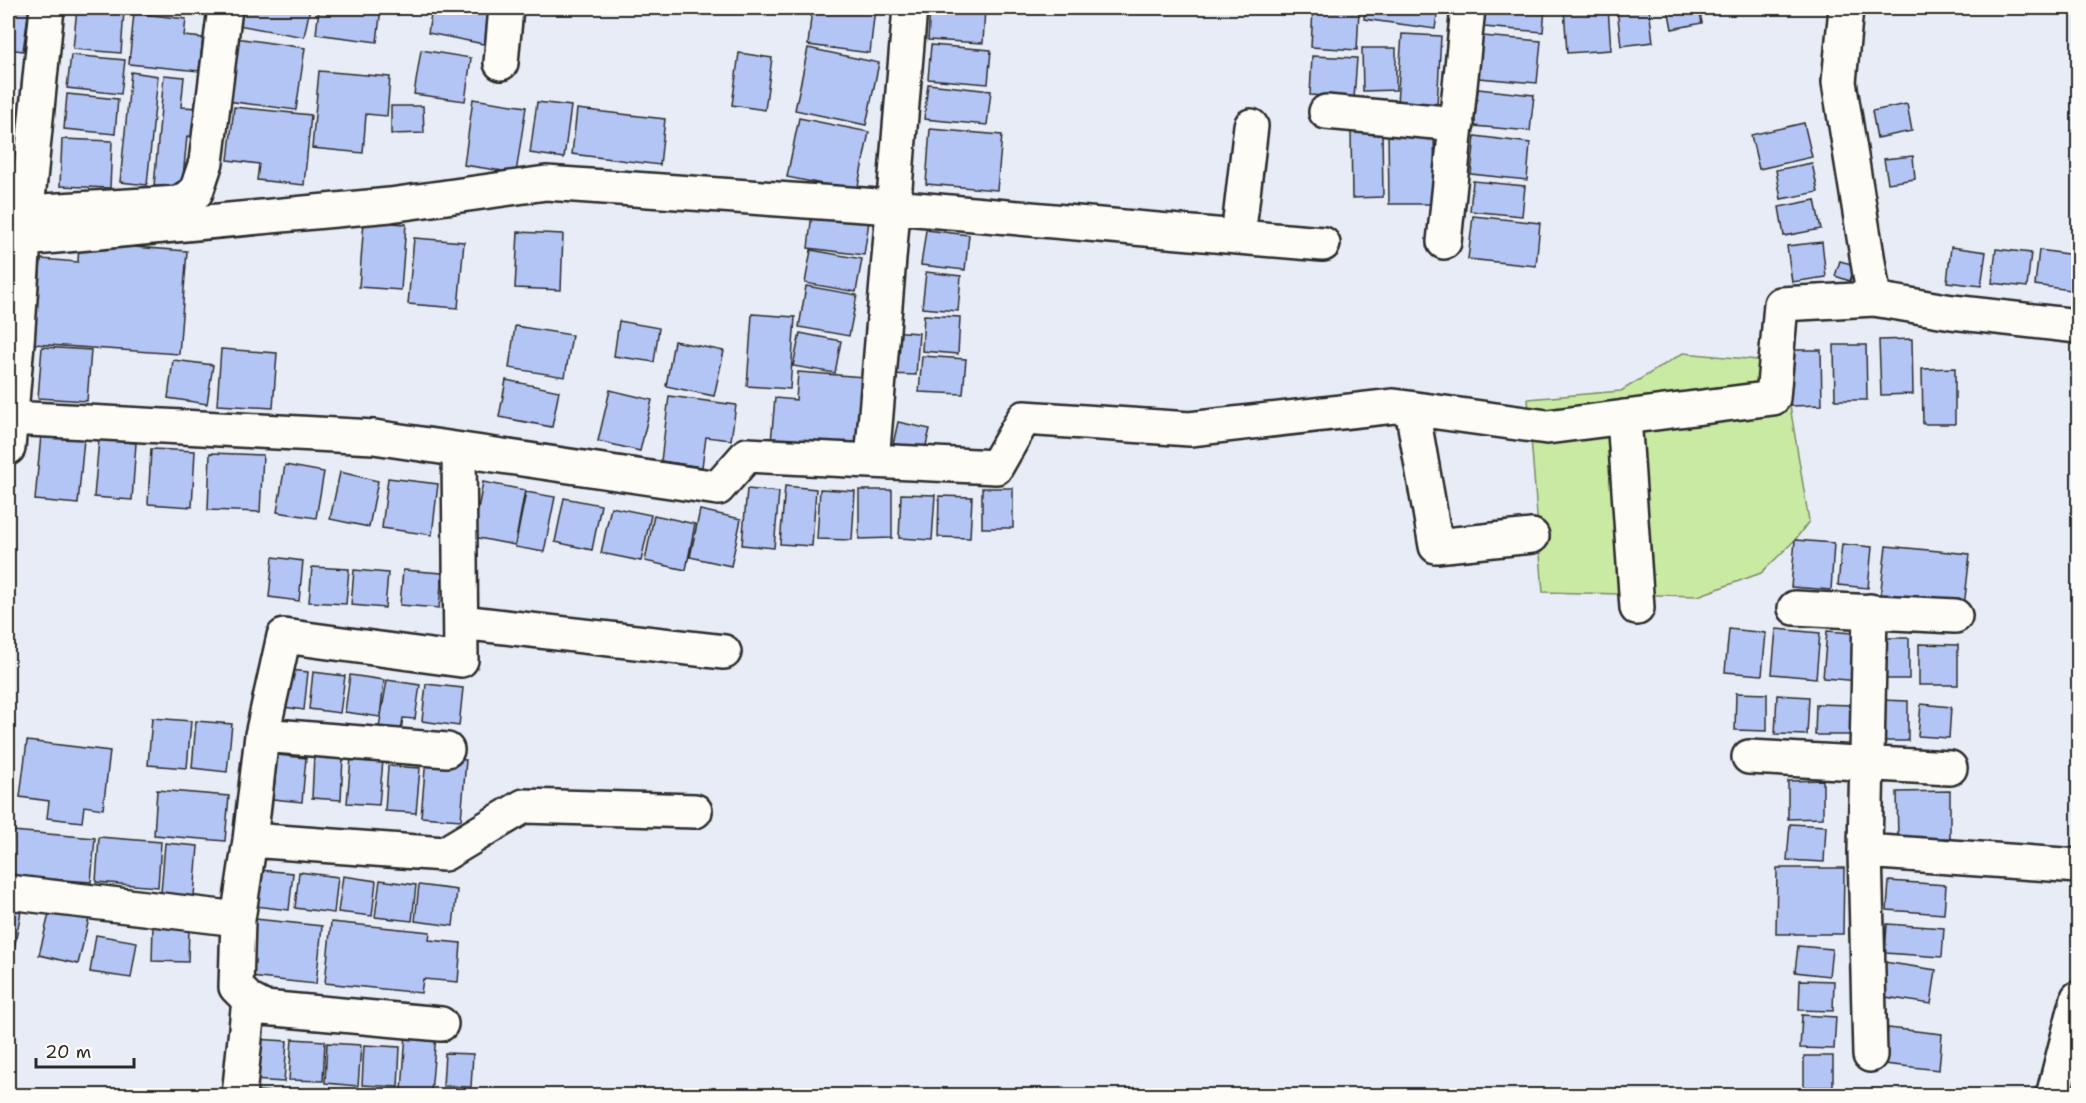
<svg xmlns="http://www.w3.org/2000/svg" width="2086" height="1103" font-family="'Shantell Sans',sans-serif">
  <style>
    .green { fill: #c9eaa3; stroke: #7a8a67; stroke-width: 1.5 }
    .building { fill: #b3c5f5; stroke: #2b2b2b; stroke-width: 1.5 }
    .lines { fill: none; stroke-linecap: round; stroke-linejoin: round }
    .street-casing { stroke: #2b2b2b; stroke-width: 38 }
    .street { stroke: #fdfcf7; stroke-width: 33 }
  </style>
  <rect width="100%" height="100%" fill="#e7ecf6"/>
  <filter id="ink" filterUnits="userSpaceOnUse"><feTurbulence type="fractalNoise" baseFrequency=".0167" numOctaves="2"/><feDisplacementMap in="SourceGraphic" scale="12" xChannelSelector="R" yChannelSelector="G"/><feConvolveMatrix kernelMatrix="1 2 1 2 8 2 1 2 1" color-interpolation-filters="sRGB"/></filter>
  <g filter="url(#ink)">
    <path class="green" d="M1683,353L1758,360L1790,406L1809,521L1795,540L1761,573L1698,596L1543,592L1528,399L1621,391Z"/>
    <path class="building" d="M8,8H29L23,51L8,49Z
      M77,8L124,10L121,53L73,49Z
      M137,8H187L186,13Z
      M234,8H310L304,37L232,24Z
      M319,8H381L377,42L316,34Z
      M432,8H496L489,45L428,33Z
      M812,8H875L870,53L808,45Z
      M930,8H985L983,43L928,40Z
      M1313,8L1359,10L1357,50L1311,47Z
      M1365,8H1438L1435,29L1364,19Z
      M1485,8H1545L1543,32L1484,27Z
      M1564,8H1608L1611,50L1567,53Z
      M1617,8H1649L1653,42L1621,46Z
      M1668,8H1699L1702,23L1672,29Z
      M134,13L186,19L184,36L203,38L199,71L129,64Z
      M1402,34L1441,36L1437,105L1397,103Z
      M1482,36L1541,41L1537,83L1479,78Z
      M236,38L305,48L296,110L227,101Z
      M931,45L991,50L988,84L928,79Z
      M808,48L879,63L866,125L795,110Z
      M1362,48H1396V90L1363,91Z
      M421,50L471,58L465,101L414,94Z
      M739,53L772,58L765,110L732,105Z
      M71,55L125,60L121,94L67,88Z
      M1312,56L1357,58L1354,98L1310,95Z
      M319,71L390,77L387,116L366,114L363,153L312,148Z
      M131,72L158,76L147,185L120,182Z
      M164,75L184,77L181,107L201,108L198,137L187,136L182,188L154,186Z
      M928,84L991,91L987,125L924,119Z
      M1478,89L1534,95L1530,131L1474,126Z
      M67,94L118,99L115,134L64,129Z
      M473,99L526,107L516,173L464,165Z
      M537,102L571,106L564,158L530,153Z
      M1907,104L1912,131L1877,138L1872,111Z
      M391,106H423L424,133L391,134Z
      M234,107L311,115L304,185L257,180L259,164L228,160Z
      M577,109L665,119L660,165L572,154Z
      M799,118L869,132L857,191L787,177Z
      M1804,123L1812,157L1759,169L1751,135Z
      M930,129L1002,135L997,190L926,184Z
      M1434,130L1435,204H1389L1388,131Z
      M1351,131H1382L1383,197L1352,198Z
      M1475,136L1530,143L1527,180L1471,174Z
      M62,139L112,141L110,188L60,186Z
      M1913,156L1915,179L1888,183L1884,159Z
      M1812,163L1818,192L1781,199L1776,170Z
      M1473,181L1525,186L1522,216L1470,211Z
      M1815,200L1821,229L1784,236L1779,207Z
      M812,213L869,221L864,255L808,248Z
      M1473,216L1540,223L1536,266L1468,259Z
      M364,221L406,224L401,290L359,287Z
      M926,230L969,235L965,270L921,265Z
      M518,232L563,234L561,290L515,288Z
      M414,238L464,242L458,308L408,304Z
      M1822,242L1826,277L1792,282L1787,246Z
      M79,243L187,251L179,354L34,344L41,259L78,262Z
      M1951,247L1986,252L1981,286L1947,282Z
      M1996,249L2031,253L2027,287L1992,283Z
      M811,250L862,259L856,292L805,283Z
      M2039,250L2074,255L2070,290L2035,285Z
      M1840,261L1855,265L1850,281L1835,276Z
      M926,272L961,276L958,311L922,308Z
      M806,286L857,295L849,336L799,327Z
      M752,314L795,317L790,389L747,386Z
      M924,315L960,317L958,354L922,351Z
      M619,321L659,328L654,362L614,356Z
      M515,326L572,335L565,377L509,368Z
      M889,331L919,333L916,375L886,374Z
      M800,333L841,341L835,373L793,366Z
      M1912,339L1913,394L1881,395L1879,340Z
      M674,341L724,351L714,396L666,386Z
      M1834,345H1866L1867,400H1835Z
      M42,347L91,350L87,401L38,398Z
      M221,349L277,353L273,408L217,405Z
      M1789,350H1821L1822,405L1790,406Z
      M922,356L966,359L963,394L919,392Z
      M173,360L213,365L207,404L168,398Z
      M1955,368V424H1923L1922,369Z
      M798,372L864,377L857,449L771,442L775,398L796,400Z
      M506,380L559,391L552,427L499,417Z
      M610,390L652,400L640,451L598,441Z
      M669,396L736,405L731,440L706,437L702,467L661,461Z
      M898,422L930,429L923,457L892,449Z
      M41,435L84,439L78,504L35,500Z
      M99,439L136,443L132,500L94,497Z
      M151,449L195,451L192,507L148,504Z
      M210,453L263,455L260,512L208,510Z
      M285,465L324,472L316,518L277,512Z
      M340,472L378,481L369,527L330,519Z
      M388,478L438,484L432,535L382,528Z
      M483,482L525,490L515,545L473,537Z
      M785,486L816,489L812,546L780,544Z
      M982,488H1013V528H982Z
      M747,489L779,492L774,548L742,545Z
      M820,489L855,491L852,540L817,539Z
      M859,490H892V538L859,539Z
      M526,492L555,497L544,552L515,547Z
      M901,494L935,495L932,540L899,538Z
      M939,496L972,497L970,538L938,537Z
      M564,498L601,505L592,550L555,542Z
      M611,507L651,515L641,561L601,553Z
      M700,510L741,519L731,566L690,557Z
      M654,515L695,524L686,570L645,561Z
      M1795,540L1834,543L1831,590L1791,587Z
      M1842,544L1872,547L1868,588L1838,585Z
      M1886,546L1970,554L1964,607L1880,598Z
      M273,557L303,561L299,601L269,597Z
      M312,567L349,569L346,604L309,602Z
      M354,570L388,573L385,608L351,605Z
      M403,570L442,573L439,608L400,605Z
      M1729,629L1766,633L1762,675L1725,672Z
      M1776,629L1820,633L1816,678L1772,674Z
      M1827,631L1865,634L1860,681L1823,678Z
      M1884,638H1909V679H1883Z
      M1919,644L1958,645V685H1919Z
      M282,669L308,672L304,710L277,706Z
      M313,672L345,676L340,713L309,709Z
      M350,675L384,680L380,717L345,712Z
      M387,680L420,685L415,719L403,718L400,736L378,733Z
      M426,684L463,688L459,726L422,721Z
      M1736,693L1767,694V731L1735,730Z
      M1777,695L1809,697L1807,735L1775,734Z
      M1880,700L1908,701V741H1879Z
      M1816,704L1852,705V735H1815Z
      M1921,704L1951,707L1949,738L1918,736Z
      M152,718L191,721L187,768L148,765Z
      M196,721L232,724L227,772L192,768Z
      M27,741L110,751L103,809L84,806L82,822L47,818L49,801L20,797Z
      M277,755L306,758L302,802L273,799Z
      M314,755L343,756L341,800L312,798Z
      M351,758L383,760L379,805L347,803Z
      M426,758L466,760L461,820L421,817Z
      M388,766L420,768L416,813L385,811Z
      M1823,780V818L1788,819V781Z
      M157,790L229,796L225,841L154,835Z
      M1950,791V838L1898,839L1897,792Z
      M1790,824L1826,826L1824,862L1787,860Z
      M12,831L95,838L91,882L9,876Z
      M99,837L161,842L158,887L96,882Z
      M165,843L198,846L194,896L161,893Z
      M1777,868H1844L1843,934H1776Z
      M260,870L293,873L289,910L255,906Z
      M299,872L338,877L334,913L295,908Z
      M343,876L376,881L372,916L338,912Z
      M380,880L416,885L412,921L375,917Z
      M1889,881L1946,885L1944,914L1887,910Z
      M419,885L457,890L453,926L415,921Z
      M8,908L21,911L14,950L8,949Z
      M50,910L89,919L78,964L39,955Z
      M255,919L322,926L316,984L250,977Z
      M331,922L430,932L429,940L461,943L458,982L423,979L421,993L325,983Z
      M1887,924L1944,928L1942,957L1885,953Z
      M153,926L189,927L188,962L152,961Z
      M96,935L137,942L131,978L90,972Z
      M1798,946L1832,949L1829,976L1795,972Z
      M1884,962L1936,970L1931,1004L1879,996Z
      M1800,980L1834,981L1833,1011L1799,1010Z
      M1802,1015L1836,1017L1834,1049L1800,1048Z
      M1888,1028L1942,1034L1939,1070L1884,1064Z
      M406,1033L436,1035L431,1093L402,1091Z
      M255,1039L287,1041L284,1082L252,1080Z
      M292,1039L325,1041L323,1081L289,1080Z
      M327,1043L361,1045L358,1086L325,1083Z
      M364,1045L400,1047L398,1087L362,1085Z
      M445,1053L473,1054L471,1087L443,1086Z
      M1804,1056H1833V1087H1804Z
      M258,1091L308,1095L257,1096Z"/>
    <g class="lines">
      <defs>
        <path id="street" d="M1846,8L1839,82L1874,299
          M501,63L506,8
          M1326,112L1457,124
          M1251,126L1238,237L1323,244
          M26,212L179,203L196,192L206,162L225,8
          M24,239L390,205L546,183L893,207L1238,237
          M1444,242L1468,8
          M1412,409L1436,546L1532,536
          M1624,417L1637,608
          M10,418L374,437L718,488L747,455L996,467L1024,418L1190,429L1394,406L1547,427L1773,398L1781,304L1874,299L1952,312L2078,326
          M8,448L17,343L24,239L47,8
          M872,461L910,8
          M1795,608L1955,616
          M1870,611L1865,851L2078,866
          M461,622L724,652
          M262,735L447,750
          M1749,757L1950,768
          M250,840L444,854L524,806L695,811
          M1865,851L1870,1055
          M8,892L238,919
          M441,1024L264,1008L249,1000L236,987L238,919L250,840L262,735L284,636L461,660L459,450
          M239,1096L249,1000
          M2053,1096L2078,998"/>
      </defs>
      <use href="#street" class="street-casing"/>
      <use href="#street" class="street"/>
    </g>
  </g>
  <rect width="2086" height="1103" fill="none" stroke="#fdfcf7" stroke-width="30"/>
  <rect x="15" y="15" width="2056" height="1073" fill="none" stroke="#2b2b2b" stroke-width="2" filter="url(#ink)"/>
  <path d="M36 1058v9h98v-9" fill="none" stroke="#2b2b2b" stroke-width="3"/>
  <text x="45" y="1058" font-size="18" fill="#2b2b2b" stroke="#fdfcf7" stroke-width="4.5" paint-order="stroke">20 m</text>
</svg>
